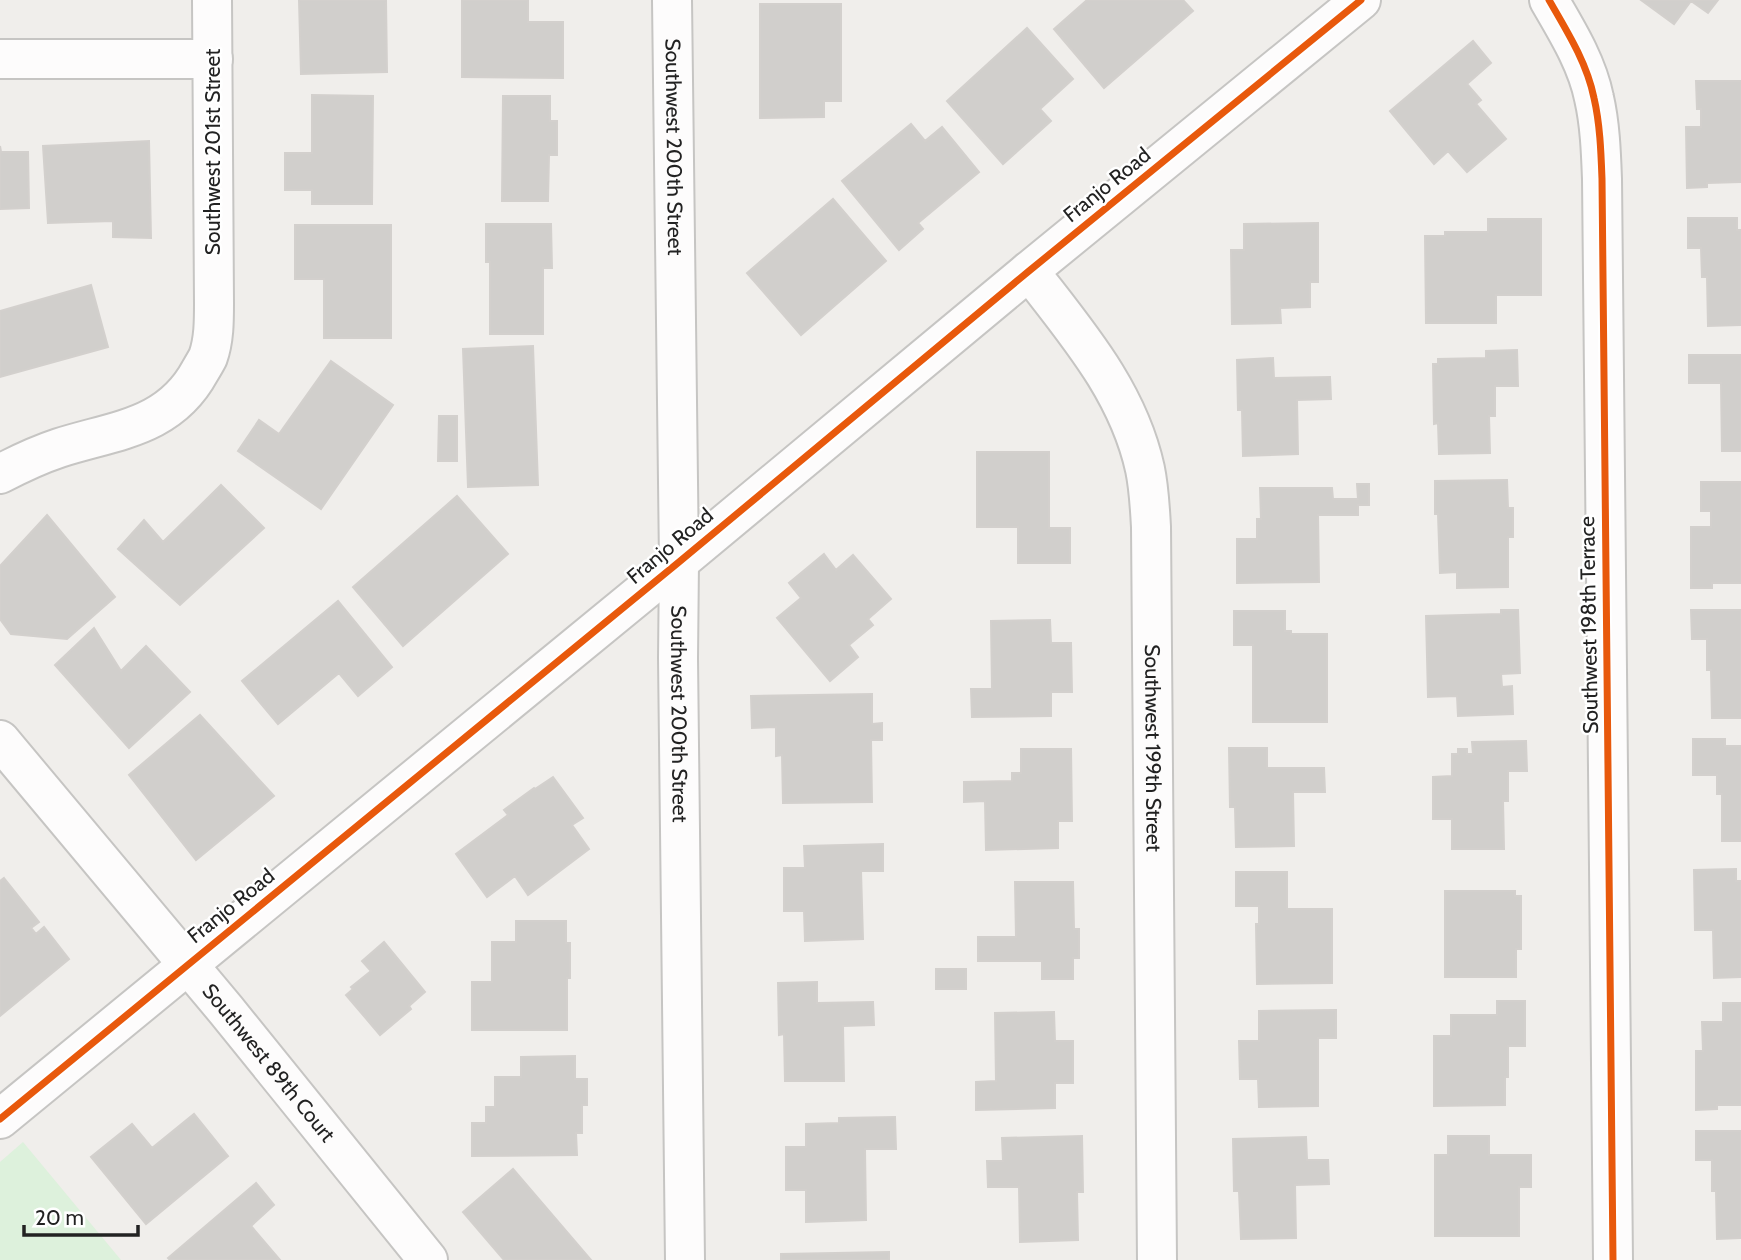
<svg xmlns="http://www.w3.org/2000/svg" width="1741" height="1260" font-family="Cabin,sans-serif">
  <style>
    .park { fill: #ddf1dc }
    .building { fill: #d1cfcc; stroke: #d3d0cd; stroke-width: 2 }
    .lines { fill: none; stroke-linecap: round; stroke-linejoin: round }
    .minor-casing { stroke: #c6c5c3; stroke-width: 42 }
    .tertiary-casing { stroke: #c6c5c3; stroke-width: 42 }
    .minor { stroke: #fdfcfc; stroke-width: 38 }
    .tertiary { stroke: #fdfcfc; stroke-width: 38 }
    .cycleway-casing { stroke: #fff; stroke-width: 11 }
    .cycleway { stroke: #e8590c; stroke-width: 7 }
    .labels { text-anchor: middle; stroke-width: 5; stroke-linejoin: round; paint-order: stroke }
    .street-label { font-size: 21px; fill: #222; stroke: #fff }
  </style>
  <rect width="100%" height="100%" fill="#f0eeeb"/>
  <path class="park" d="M23,1142L121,1260H0V1162Z"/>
  <path class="building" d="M299,0H386L387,72L301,74Z
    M462,0H528V22H563V78L462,77Z
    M1087,0H1183L1193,11L1104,88L1054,29Z
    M1641,0H1718L1708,13L1691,1L1674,24Z
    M760,4H841V101H824V117L760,118Z
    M1027,28L1073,79L1040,109L1051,121L1003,164L947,101Z
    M1473,41L1491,63L1467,84L1481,100L1476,104L1506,139L1467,172L1448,151L1434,164L1390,111Z
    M1696,81H1741V182L1707,183V187L1687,188L1686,127H1701V109H1697Z
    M312,95L373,96L372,204H312V190H285V153H312Z
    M503,96H550V121H557V155H549L548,201H502Z
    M911,124L925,141L942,127L979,172L918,223L923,229L899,250L842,181Z
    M149,141L151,238L113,237V221L48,223L43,146Z
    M0,146L1,152H28L29,208L0,209Z
    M833,199L886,261L801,335L747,273Z
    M1688,218H1737V230H1741V325L1708,326L1707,277H1702L1701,248H1688Z
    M1488,219H1541V295H1496V323H1426L1425,236H1445V232H1488Z
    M1318,223V282H1310V307L1280,308L1281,323L1232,324L1231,250H1244V224Z
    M486,224H551L552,268H543V334H490V262H486Z
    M295,225H391V338H324V279H295Z
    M91,285L108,347L0,377V311Z
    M533,346L538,485L468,487L463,349Z
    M1517,350L1518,386H1495V416H1489L1490,453L1439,454L1438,423L1434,424L1433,364H1438V359L1486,358V351Z
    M1689,355H1741V451H1722L1721,383H1689Z
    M1273,358L1274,378L1330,377L1331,399L1297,400L1298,454L1243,456L1242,410H1238L1237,360Z
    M331,361L393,405L321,509L238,451L259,420L279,434Z
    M439,416H457V461H438Z
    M977,452H1049V528H1070V563H1018V527H977Z
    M1507,480L1508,508H1513V537H1508V587L1457,588V572L1440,573L1438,514H1435V481Z
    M1701,482H1741V583H1712V588H1691V527H1711V511H1701Z
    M1357,484H1369V505H1358V515H1318L1319,582L1237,583V539H1257V519H1261L1260,488H1332L1333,499H1358Z
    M221,485L264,528L180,605L118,549L144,520L163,542Z
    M457,496L508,554L403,646L353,587Z
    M47,515L115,597L67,639L11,634L0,619V566Z
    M824,554L836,570L853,555L891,599L868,619L873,625L849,645L858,657L830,681L777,618L801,598L789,583Z
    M338,601L392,667L358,696L339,673L278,724L242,681Z
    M1501,610H1518L1520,673L1501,674L1502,687L1512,686L1513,714L1458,716L1457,696L1428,697L1426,616L1501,614Z
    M1691,610H1741V718H1712L1711,670H1707V639H1692Z
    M1234,611H1285V631H1291V634H1327V722H1253V645H1234Z
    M1050,620L1051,643H1071L1072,692H1051V716L972,717L971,689H992L991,621Z
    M94,628L121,671L146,646L190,692L129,748L55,665Z
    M872,694V724L882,723V740H871L872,802L783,803L782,755L776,756V727L752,728L751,696Z
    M200,715L274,796L196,860L129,775Z
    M1693,739H1725V746H1741V841H1722V794H1717V775H1693Z
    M1526,741L1527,771H1508V801H1503L1504,849H1452V819H1433V777L1452,776V754H1458V749H1467V754H1473L1472,742Z
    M1229,748H1267V768H1324L1325,792H1293L1294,846L1236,847L1235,807H1230Z
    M1021,749H1071L1072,821H1058V848L986,850L985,801L964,802V782L1012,781V773H1021Z
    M553,777L583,818L572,825L589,849L528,895L515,876L487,897L456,854L508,815L504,810L534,788L535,789Z
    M883,844V871H861L863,939L805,941L804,911H784V868H805L804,846Z
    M1736,869V881H1741V977L1714,978L1713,930H1695L1694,870Z
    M1236,872H1287V909H1332V983L1257,984L1256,924H1259V906H1236Z
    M4,878L39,922L31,928L36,934L44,927L69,959L0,1016V881Z
    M1015,882H1073L1074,929H1079V958H1073V979H1042V961H978V937H1016Z
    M1445,891H1515V896H1521V949H1516V977H1445Z
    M516,921H566V943H570V978H567V1030H472V982H492V942H516Z
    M384,942L425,992L409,1006L411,1009L380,1035L346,995L353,989L351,987L371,971L362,961Z
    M936,969H966V989H936Z
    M817,982V1003L873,1002L874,1025L843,1026L844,1081H785L784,1034L779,1035L778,983Z
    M1497,1001H1525V1046H1508V1077H1505V1105L1434,1106V1036H1451V1015H1497Z
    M1723,1003H1741V1105H1717V1109L1696,1110V1051H1703L1702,1022H1723Z
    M1336,1010V1038H1318V1106L1259,1107L1258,1079H1240L1239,1041H1259V1011Z
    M1054,1012L1055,1041H1073V1083H1055V1108L976,1110V1082L996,1081L995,1013Z
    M575,1056V1079H587V1105H582V1133H576L577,1155L472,1156V1123H486V1107H495V1077H521V1057Z
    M194,1114L228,1156L146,1224L91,1157L132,1124L152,1148Z
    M895,1117L896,1149H865L866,1220L806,1222V1190H786V1147H806V1124L839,1123V1118Z
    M1696,1131H1741V1238L1717,1239L1716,1191H1712V1160H1696Z
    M1082,1136L1083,1192H1077L1078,1240L1020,1242L1019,1187H988L987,1161H1003L1002,1138Z
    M1448,1136H1489V1155H1531V1187H1519V1236H1435V1155H1448Z
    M1306,1137L1307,1160H1328L1329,1184L1295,1185L1296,1238L1241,1239L1239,1191H1234L1233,1139Z
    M513,1169L591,1260H504L463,1212Z
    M256,1183L274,1205L251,1226L280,1260H170L168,1258Z
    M889,1252V1260H781V1254Z"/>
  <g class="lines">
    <defs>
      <g id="minor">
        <path id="s1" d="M672,0L679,562L678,658L685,1260"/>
        <path d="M1549,0C1567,31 1587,63 1594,98C1600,124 1601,152 1602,179L1613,1260"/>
        <path d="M0,59H213"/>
        <path id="s2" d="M1029,271C1076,332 1128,391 1145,469C1149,488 1150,508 1151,527L1157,1260"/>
        <path d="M0,474C19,464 38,455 59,448C115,430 169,428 200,371C203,366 206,361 208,357C214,340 214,321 214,303L212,0"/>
        <path id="s3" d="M0,740L226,1010L428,1260"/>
      </g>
      <path id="tertiary" d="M0,1119L679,562L1029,271L1361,0"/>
    </defs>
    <use href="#minor" class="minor-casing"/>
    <use href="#tertiary" class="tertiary-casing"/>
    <use href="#minor" class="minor"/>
    <use href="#tertiary" class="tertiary"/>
    <defs>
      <path id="cycleway" d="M1549,0C1567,31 1587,63 1594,98C1600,124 1601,152 1602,179L1613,1260
        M0,1119L679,562L1029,271L1361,0"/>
    </defs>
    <use href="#cycleway" class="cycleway-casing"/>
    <use href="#cycleway" class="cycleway"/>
  </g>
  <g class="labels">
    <g class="street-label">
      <text dy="7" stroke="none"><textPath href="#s1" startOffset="147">Southwest 200th Street</textPath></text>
      <text transform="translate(213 152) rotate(-90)" y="7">Southwest 201st Street</text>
      <text transform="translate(1107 185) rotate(-39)" y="7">Franjo Road</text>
      <text transform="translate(670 546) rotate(-40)" y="7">Franjo Road</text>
      <text transform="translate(1589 625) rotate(-91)" y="7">Southwest 198th Terrace</text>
      <text dy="7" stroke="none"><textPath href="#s1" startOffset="714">Southwest 200th Street</textPath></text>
      <text dy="7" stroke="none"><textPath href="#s2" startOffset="511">Southwest 199th Street</textPath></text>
      <text transform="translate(231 906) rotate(-39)" y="7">Franjo Road</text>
      <text dy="7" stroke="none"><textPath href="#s3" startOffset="420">Southwest 89th Court</textPath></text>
    </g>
  </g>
  <path d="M24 1225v10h114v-10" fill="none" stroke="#222222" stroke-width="3.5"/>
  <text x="35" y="1225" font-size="21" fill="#222222" stroke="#ffffff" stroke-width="5" paint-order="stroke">20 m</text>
</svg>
